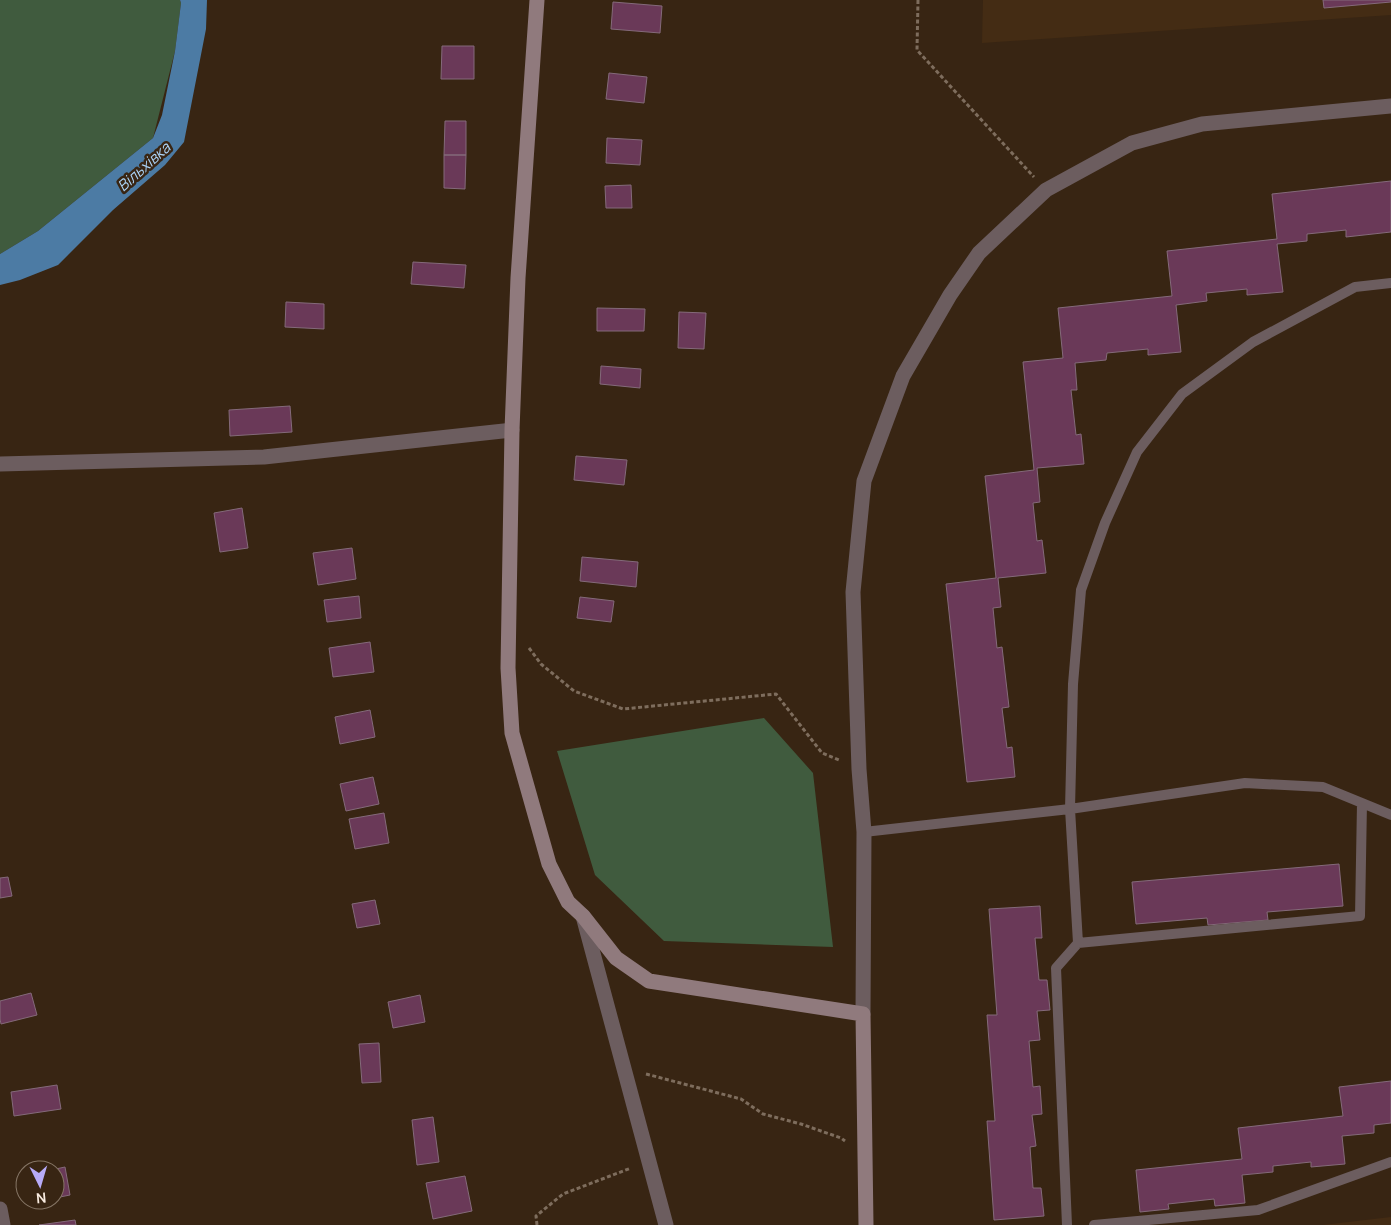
<svg xmlns="http://www.w3.org/2000/svg" width="1391" height="1225" font-family="Manrope,sans-serif">
  <style>
    .built { fill: #442c14 }
    .green { fill: #405b3e }
    .water { fill: #4c7ba4 }
    .building { fill: #6a3958; stroke: #846a7a }
    .lines { fill: none; stroke-linecap: round; stroke-linejoin: round }
    .path { stroke: #7e6d5d; stroke-width: 3; stroke-dasharray: 4 2.5; stroke-linecap: butt }
    .lane { stroke: #6c5d5f; stroke-width: 10 }
    .street { stroke: #6c5d5f; stroke-width: 15 }
    .secondary { stroke: #907a7d; stroke-width: 15 }
    .labels { text-anchor: middle; stroke-width: 5; stroke-linejoin: round; paint-order: stroke }
    .water-label { font-size: 15px; font-style: italic; fill: #acd5f9; stroke: #382513 }
  </style>
  <rect width="100%" height="100%" fill="#382513"/>
  <path class="built" d="M983,0H1391V15L982,43Z
    M1391,1217V1225H1323Z"/>
  <path class="green" d="M0,0H180L181,3L175,51L153,138L38,231L0,254Z
    M764,718L813,773L833,947L664,941L595,875L557,751Z"/>
  <path class="water" d="M180,0H207L206,29L184,142L165,165L113,210L58,265L20,280L0,285V254L38,231L153,138L162,115L175,51L181,3Z"/>
  <path class="building" d="M1323,0H1391V2L1324,8Z
    M613,2L662,6L660,33L611,29Z
    M442,46H474V79H441Z
    M609,73L647,77L644,103L606,99Z
    M445,121H466V155H444Z
    M607,138L642,140L640,165L606,163Z
    M444,155H466L465,189L444,188Z
    M1391,181V232L1346,237V230L1307,234V241L1277,244L1283,292L1247,295V289L1206,293L1207,301L1176,305L1181,352L1148,355V349L1107,353L1106,360L1075,363L1077,390H1071L1076,435L1081,434L1084,464L1037,468L1040,502L1033,503L1037,541L1042,540L1046,573L998,578L1001,607L993,608L997,648L1002,647L1009,707L1002,708L1007,748L1012,747L1015,777L967,782L946,584L996,578L985,476L1034,470L1023,362L1063,358L1058,308L1172,296L1167,251L1277,239L1272,194Z
    M631,185L632,208H606L605,186Z
    M413,262L466,265L464,288L411,284Z
    M286,302L324,304V329L285,327Z
    M597,308L645,309L644,331H597Z
    M679,312L706,313L704,349L678,348Z
    M601,366L641,369L640,388L600,384Z
    M290,406L292,432L230,436L229,410Z
    M576,456L627,460L624,485L574,480Z
    M242,508L248,548L220,552L214,513Z
    M352,548L356,579L318,585L313,553Z
    M582,557L638,562L636,587L580,581Z
    M359,596L361,618L327,622L324,600Z
    M580,597L614,601L611,622L577,618Z
    M370,642L374,672L333,677L329,648Z
    M370,710L375,737L340,744L335,717Z
    M373,777L379,804L346,811L340,784Z
    M384,813L389,843L355,849L349,819Z
    M1339,864L1343,906L1267,912L1268,920L1208,925L1207,918L1136,924L1132,882Z
    M8,877L12,896L0,898V878Z
    M375,900L380,924L357,928L352,904Z
    M1040,906L1042,938H1035L1039,980H1047L1050,1010L1037,1011L1040,1040L1029,1041L1033,1087L1040,1086L1042,1114L1032,1115L1036,1146L1030,1147L1033,1188H1041L1044,1216L994,1220L987,1121H995L987,1015H997L989,909Z
    M31,993L37,1015L1,1024L0,1019V1001Z
    M420,995L425,1022L393,1028L388,1002Z
    M379,1043L381,1082L362,1083L359,1044Z
    M1391,1081V1123L1374,1125V1133L1342,1136L1345,1164L1311,1167V1162L1273,1166V1172L1242,1175L1245,1203L1215,1206L1214,1199L1168,1204L1169,1209L1140,1212L1136,1170L1242,1159L1238,1128L1343,1116L1339,1087Z
    M57,1085L61,1109L14,1116L11,1092Z
    M433,1117L439,1162L417,1165L412,1120Z
    M65,1167L70,1195L55,1198V1170H51Z
    M465,1176L472,1211L433,1219L426,1183Z
    M75,1220L76,1225H39Z"/>
  <g class="lines">
    <path class="path" d="M918,0L917,50L1034,177
      M529,648L541,664L574,691L623,709L776,694L822,753L839,760
      M646,1074L741,1099L763,1114L801,1124L841,1138L845,1141
      M537,1225L536,1216L563,1194L631,1168"/>
    <path class="lane" d="M864,832L1070,809L1245,783L1323,787L1391,815
      M1078,943L1360,916L1362,803
      M1067,1225L1056,968L1078,943L1070,809L1073,684L1081,590L1105,523L1137,452L1182,394L1253,342L1355,287L1391,283
      M1094,1225L1258,1210L1391,1162"/>
    <path class="street" d="M0,464L264,457L512,430
      M583,916L666,1225
      M863,1014L864,832L859,769L853,592L864,481L903,376L950,295L979,253L1046,190L1132,143L1202,124L1391,106
      M0,1209L3,1225"/>
    <path class="secondary" d="M537,0L518,278L512,430L508,668L512,733L549,864L568,902L583,916L616,958L649,981L863,1014L866,1225"/>
  </g>
  <g class="labels">
    <g class="water-label">
      <text transform="translate(144 167) rotate(-42)" y="5">Вільхівка</text>
    </g>
  </g>
  <g transform="translate(40 1185) rotate(175)"><circle r="24" fill="#382513" stroke="#857565"/>
  <path d="M0-4L9 19L0 12L-9 19Z" fill="#b7abf8"/>
  <text y="-8" font-size="14" font-weight="bold" text-anchor="middle" fill="#f9ece1">N</text>
  </g>
</svg>
